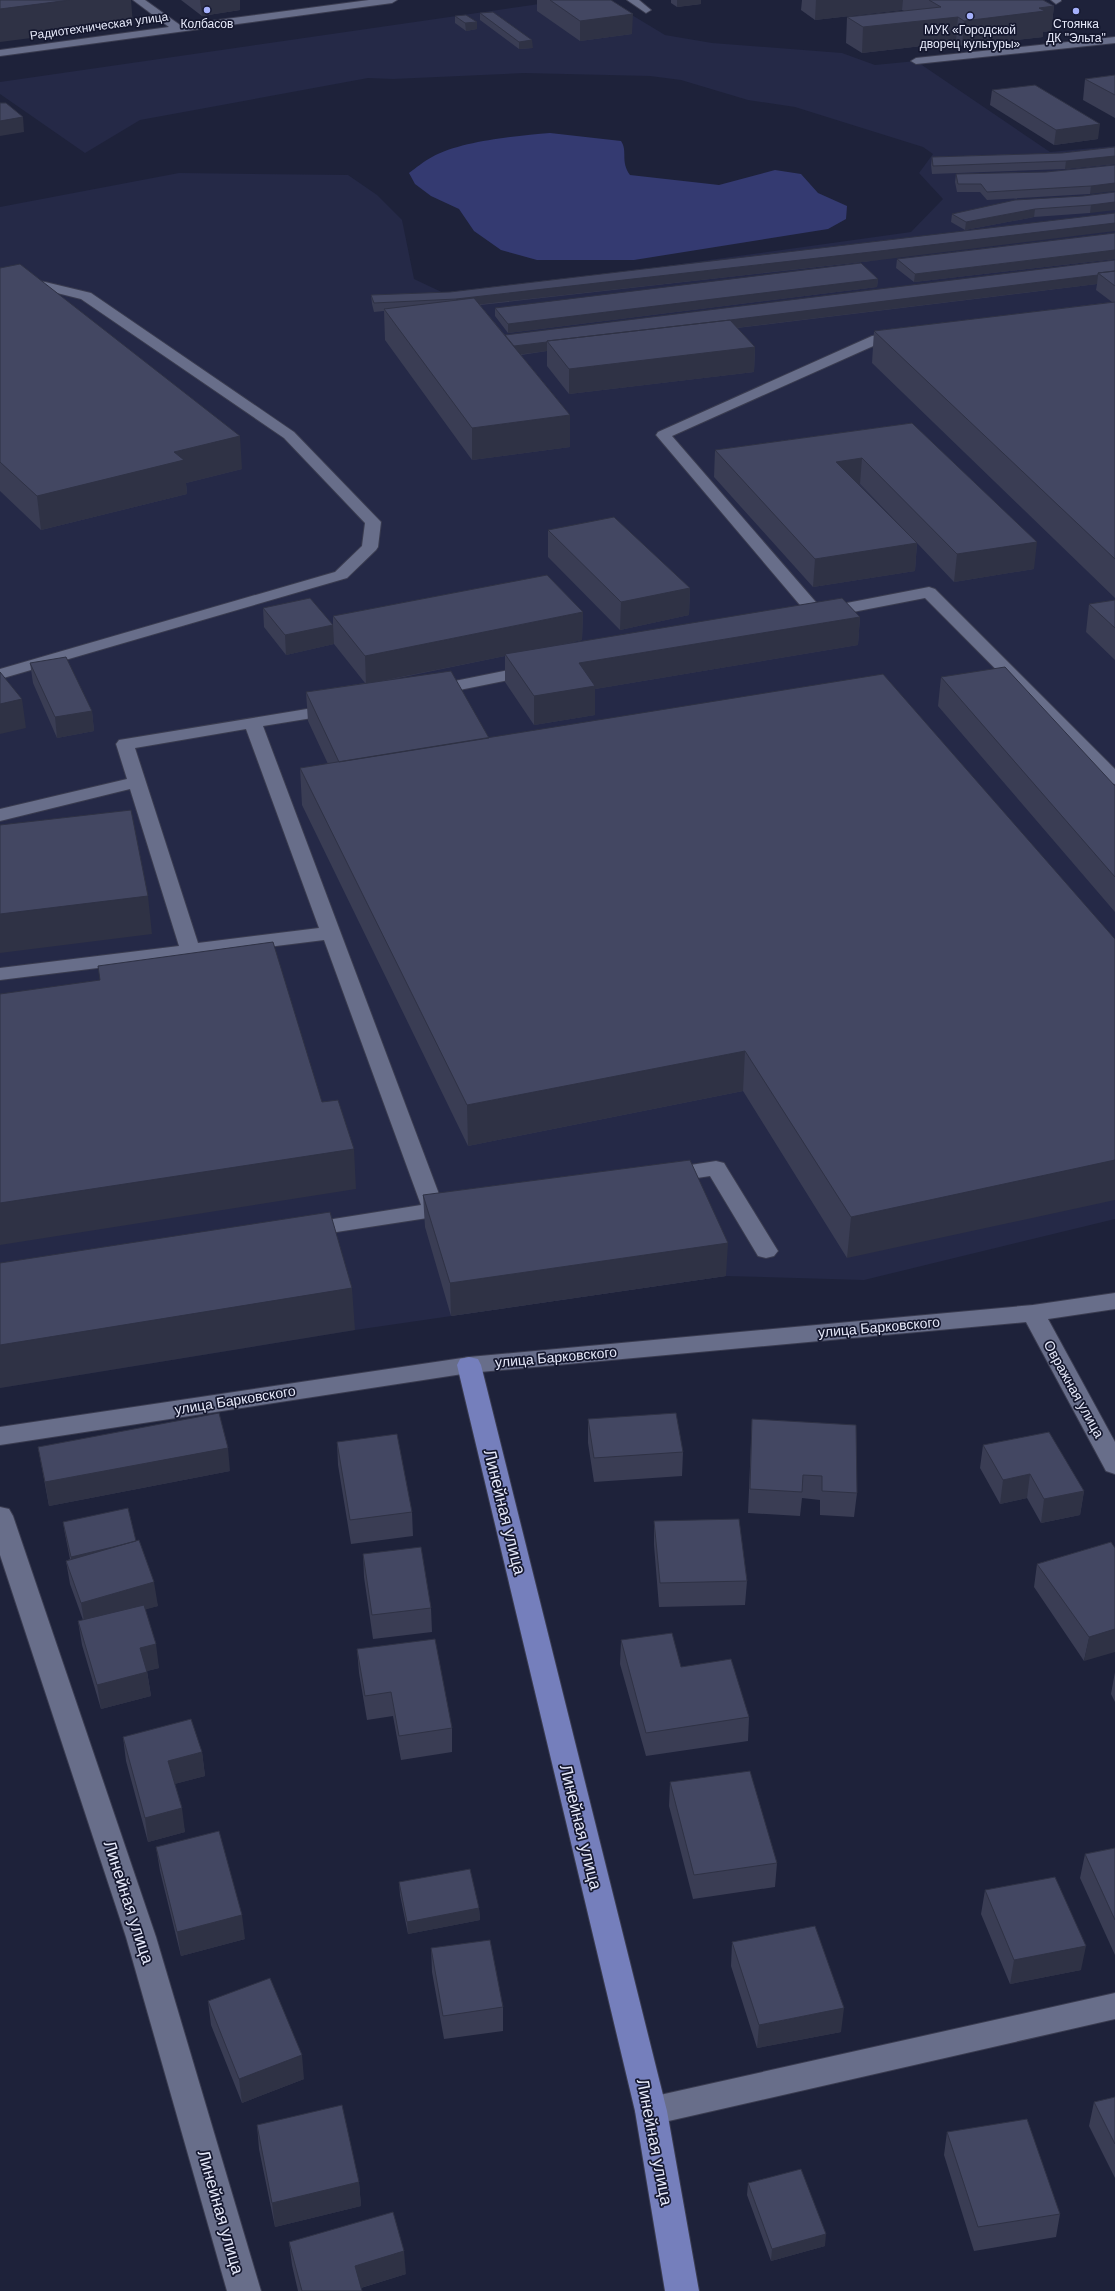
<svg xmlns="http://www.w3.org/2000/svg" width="1115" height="2291" font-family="Helvetica,sans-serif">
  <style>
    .built { fill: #252947 }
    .green { fill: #343a71 }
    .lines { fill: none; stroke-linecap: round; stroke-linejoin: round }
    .minor-casing { stroke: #3a3c50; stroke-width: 2 }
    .major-casing { stroke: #3a3c50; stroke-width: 2 }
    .minor { fill: #686e8a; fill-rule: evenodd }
    .major { fill: #757fbc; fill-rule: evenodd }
    .wall { fill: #3a3d54; fill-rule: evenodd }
    .shaded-wall { fill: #2f3245 }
    .building { fill: #434762; stroke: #2f3245 }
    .poi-dot { fill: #a5b1fc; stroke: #15182f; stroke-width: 1.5 }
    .labels { text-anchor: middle; stroke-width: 3.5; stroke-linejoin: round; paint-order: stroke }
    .far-poi-label { font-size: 12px; fill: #e6e9fa; stroke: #15182f }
    .far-street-label { font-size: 12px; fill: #e6e9fa; stroke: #15182f }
    .street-label { font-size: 14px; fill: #e6e9fa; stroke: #15182f }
    .near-street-label { font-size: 17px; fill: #e6e9fa; stroke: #15182f }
  </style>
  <rect width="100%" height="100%" fill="#1e223a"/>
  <path class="built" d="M567,0H607L665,35L712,43L842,53L875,65L916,61L1050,152L1115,146V1219L864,1280L726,1276L355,1330L0,1388V207L179,173L348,175L377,195L402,220L414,279L450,296L911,232L943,199L919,173L933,154L923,147L795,107L748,100L681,80L650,76L524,73L393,79L368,78L140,120L85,153L0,94V82Z"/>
  <path class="green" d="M550,133L621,141C628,151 620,161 630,175L719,185L775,170L801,174L818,193L847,206L846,219L828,229L634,260H537L501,250L474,231L459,209L431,196L415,184L409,173C416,168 424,161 432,157C461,141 516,136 550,133Z"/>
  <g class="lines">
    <defs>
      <path id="minor" d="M133,0H145L180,25L369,0H397L392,3L0,56V50L169,27Z
        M627,0H639L651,10L646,13Z
        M1051,0H1061V1L1056,4Z
        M1115,37V43L916,64L911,61L916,58Z
        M0,276L45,282L91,293L294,432L381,522L378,547L376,550L347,578L0,679V669L335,572L362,546L365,523L284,438L81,299L45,290L0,284Z
        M903,331L910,335L908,338L880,343L672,436L821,608L929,587L935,589L1115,769V784L1109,783L925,598L817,619L811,618L656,435L658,432L872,336Z
        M533,665L539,666L542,670L539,674L430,696L424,695L421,691L424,687L430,686Z
        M337,704L343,705L346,709L343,713L263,726L442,1202L455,1203L458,1208L455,1213L447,1215L304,1237L296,1235L293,1230L296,1225L421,1205L324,940L0,980V968L179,946L130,789L0,821V809L127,779L116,744L119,740ZM246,729L319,928L198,943L135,748Z
        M716,1161L724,1163L727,1168L778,1251L774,1256L766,1258L758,1256L710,1176L665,1183L657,1181L654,1176L657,1171L665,1169Z
        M1115,1293V1309L1048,1319L1115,1442V1474L1106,1471L1026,1322L469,1373L0,1445V1427L469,1357L1033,1305Z
        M0,1507L9,1509L13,1516L156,1937L261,2291H227L126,1937L0,1555Z
        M1115,1993V2019L651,2125L640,2121L635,2111L640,2101L651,2097Z"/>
      <path id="major" d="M469,1357L478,1359L481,1365L667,2111L699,2291H665L635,2111L457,1365L460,1359Z"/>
    </defs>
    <use href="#minor" class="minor-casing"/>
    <use href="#major" class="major-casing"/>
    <use href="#minor" class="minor"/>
    <use href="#major" class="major"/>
  </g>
  <path class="wall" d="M181,0H240V10L202,16Z
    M537,0H611L632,34L580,41L537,11Z
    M671,0H701V4L677,7L671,3Z
    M802,0H1043L1054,6L1051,31L1043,32V37L962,46L956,42L862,53L846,43L847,17L904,11L902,10L815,20L801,10Z
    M480,13L533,48L519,49L480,20Z
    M455,16L477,22V29L466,31L455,23Z
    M1115,75V118L1083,100L1085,79Z
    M992,90L1098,139L1054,145L990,105Z
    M1115,147V164L1065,169L932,174L931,165L932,157L1062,153Z
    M1115,165L1090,194L987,200L980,192H957L955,182L956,174L1046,172Z
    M1115,192L1090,213L1034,217L965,230L951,222L952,214L1083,196Z
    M1115,233V259L914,282L896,268L897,259Z
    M880,260L480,305L505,335L1115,260V598L872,363L874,331L1112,302L1096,290L1097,284L737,328L755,347L754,372L569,394L547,366V351L521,355L570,415V447L472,460L385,340L384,311L374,312L372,304L371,295L450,292Z
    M0,268L242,469L186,483L187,494L41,530L0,491Z
    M878,279L877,287L508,333L495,316V308Z
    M912,423L1034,569L954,582L917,543L915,571L813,587L714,477L715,450ZM859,484H860L917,543Z
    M548,530L690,588L689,615L620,630L548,557Z
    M1115,600V660L1086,632L1089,604Z
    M263,608L333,625V616L583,612L582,640L564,644L860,617L858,645L595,689V715L534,725L505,682V656L384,681L489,738L1115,939L847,1258L743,1091L468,1146L302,805L300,768L328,764L308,721L306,692L365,683L334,644L286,655L264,627Z
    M30,663L92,711L94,731L57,738L33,683Z
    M941,677L1115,786V912L938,706Z
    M423,1195L726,1276L451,1316L425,1227Z
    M588,1419L683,1452L682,1476L594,1482L588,1443Z
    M752,1419L857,1493L854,1517L820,1515V1500L802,1498L800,1516L748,1513Z
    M337,1442L412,1512L413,1536L351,1544L338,1465Z
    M983,1445L1084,1491L1080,1515L1041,1523L1027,1498L1000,1504L980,1468Z
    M38,1447L230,1471L49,1506Z
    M654,1521L747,1581L745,1605L659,1607L654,1545Z
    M63,1522L136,1541L158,1606L145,1609L159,1668L147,1671L151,1696L101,1709L82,1645L78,1621L83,1620L70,1584L66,1561L70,1559L65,1534Z
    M1111,1542L1084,1661L1034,1587L1037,1564Z
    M363,1554L431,1608L432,1632L373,1639L364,1577Z
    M621,1640L681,1667L749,1717L748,1741L646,1756L620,1664Z
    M357,1649L452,1728V1752L401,1760L393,1716L367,1720L359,1673Z
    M1115,1672V1702L1111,1694Z
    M123,1737L202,1752L205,1776L174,1784L185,1832L148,1842L126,1761Z
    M670,1782L777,1863L775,1887L693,1899L669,1806Z
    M156,1847L245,1939L181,1956L160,1871Z
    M1115,1848V1955L1080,1878L1085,1854Z
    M399,1882L479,1908L480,1920L408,1934L400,1895Z
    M985,1890L1081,1970L1010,1984L981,1914Z
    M732,1942L841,2032L757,2048L731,1966Z
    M431,1948L503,2007V2031L444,2039L432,1972Z
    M208,2001L304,2079L242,2103L211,2025Z
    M1115,2097V2178L1089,2126L1094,2102Z
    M257,2125L359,2182L361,2206L275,2227L259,2149Z
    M947,2132L1060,2214L1056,2237L974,2251L944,2155Z
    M748,2183L825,2246L771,2261L747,2195Z
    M289,2242L406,2274L361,2288L362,2291H298L292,2265Z"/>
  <path class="shaded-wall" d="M70,0H131L133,25L0,42V9Z
    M200,0H240V10L202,16Z
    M677,0H701V4L677,7Z
    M816,0H903L902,10L815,20Z
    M1054,6L1051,31L1043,32V37L962,46L964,21L1039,8Z
    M633,14L632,34L580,41V21Z
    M958,17L956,42L862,53L863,27Z
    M477,22V29L466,31L465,23Z
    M532,40L533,48L519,49V42Z
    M23,117L24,132L0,136V121Z
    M1100,124L1098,139L1054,145L1056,130Z
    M1115,156V164L1065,169L1066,161Z
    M1115,183V191L1090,194L1091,186Z
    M1115,202V210L1090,213L1091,205Z
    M1035,209L1034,217L965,230L966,222Z
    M1115,223V231L880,260L457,307L456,299Z
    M1115,250V259L914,282L915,274Z
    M1098,275L1097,284L555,350L548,342Z
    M878,279L877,287L508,333V324Z
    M547,342V351L508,356V347Z
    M755,347L754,372L569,394V369Z
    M570,415V447L472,460V428Z
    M240,436L242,469L186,483L187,494L41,530L37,496L174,452Z
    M862,458L860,484L834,488L836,462Z
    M1037,542L1034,569L954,582L957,554Z
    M917,543L915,571L813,587L815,559Z
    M690,588L689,615L620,630L621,602Z
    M583,612L582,640L506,656L505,654V656L366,684L365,656Z
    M860,617L858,645L595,689V715L534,725V696L579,663Z
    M333,625L334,644L286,655L285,635Z
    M22,699L26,728L0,734V704Z
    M92,711L94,731L57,738L55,717Z
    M148,896L152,934L0,953V914Z
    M745,1051L743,1091L468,1146L467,1105Z
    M354,1149L356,1189L0,1245V1203Z
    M1115,1160V1200L847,1258L851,1217Z
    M728,1243L726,1276L451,1316L450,1283Z
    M352,1288L355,1330L0,1388V1345Z
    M228,1448L230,1471L49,1506L45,1482Z
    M1030,1474L1027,1498L1000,1504L1003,1480Z
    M1084,1491L1080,1515L1041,1523L1044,1499Z
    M136,1542L72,1569L71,1557Z
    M154,1582L158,1606L85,1627L81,1603Z
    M1115,1629V1652L1084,1661L1089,1637Z
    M156,1644L159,1668L143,1672L140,1648Z
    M147,1672L151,1696L101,1709L97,1685Z
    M202,1752L205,1776L171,1785L168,1761Z
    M182,1808L185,1832L148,1842L145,1818Z
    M479,1908L480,1920L408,1934L407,1922Z
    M242,1915L245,1939L181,1956L177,1932Z
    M1086,1946L1081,1970L1010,1984L1014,1960Z
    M844,2008L841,2032L757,2048L759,2025Z
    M302,2055L304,2079L242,2103L239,2079Z
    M359,2182L361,2206L275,2227L272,2203Z
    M826,2234L825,2246L771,2261L772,2249Z
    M404,2251L406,2274L357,2289L355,2266Z"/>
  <path class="building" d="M0,0H70L0,9Z
    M550,0H611L633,14L580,21Z
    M929,0H1043L1054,6L1039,8L1045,11L964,21L958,17L863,27L847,17L941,7Z
    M493,12L532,40L519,42L480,13Z
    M466,15L477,22L465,23L455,16Z
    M1115,75V95L1085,79Z
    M1035,85L1100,124L1056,130L992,90Z
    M0,103H6L23,117L0,121Z
    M1115,147V156L1066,161L933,166L932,157L1062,153Z
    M1115,165V183L1091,186L987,192L981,184H958L956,174L1046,172Z
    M1115,192V202L1091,205L1035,209L966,222L952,214L1015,200L1083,196Z
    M1115,213V223L880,251L456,299L374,303L371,295L450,292Z
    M1115,233V250L915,274L897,259Z
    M1115,260V271L1098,273V275L730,320L547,341V342L514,346L505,335Z
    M861,263L878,279L508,324L495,308Z
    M20,264L240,436L174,452L184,460L37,496L0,462V268Z
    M1115,271V286L1098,273Z
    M474,298L570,415L472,428L384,309Z
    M1115,302V559L874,331Z
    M730,320L755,347L569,369L547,341Z
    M912,423L1037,542L957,554L862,458L836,462L917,543L815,559L715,450Z
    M614,517L690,588L621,602L548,530Z
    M547,575L583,612L365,656L333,616Z
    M310,598L333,625L285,635L263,608Z
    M842,598L860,617L579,663L595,686L534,696L505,654Z
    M1115,600V628L1089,604Z
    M66,657L92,711L55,717L30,663Z
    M1005,667L1115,786V877L941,677Z
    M451,671L489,738L339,762L306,692Z
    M0,672L22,699L0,704Z
    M883,674L1115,939V1160L851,1217L745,1051L467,1105L300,768Z
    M131,810L148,896L0,914V825Z
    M273,942L322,1102L338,1100L354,1149L0,1203V994L100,980L98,966Z
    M690,1160L728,1243L450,1283L423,1195Z
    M330,1212L352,1288L0,1345V1263Z
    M219,1413L228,1448L45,1482L38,1447Z
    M676,1413L683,1452L594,1458L588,1419Z
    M752,1419L856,1425L857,1493L822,1491V1476L803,1475L802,1492L750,1489Z
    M1049,1432L1084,1491L1044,1499L1030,1474L1003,1480L983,1445Z
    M397,1434L412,1512L350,1520L337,1442Z
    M128,1508L136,1541L113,1547L71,1557L63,1522Z
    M739,1519L747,1581L660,1583L654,1521Z
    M139,1540L154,1582L81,1603L66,1561Z
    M1111,1542L1115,1548V1629L1089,1637L1037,1564Z
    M421,1547L431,1608L372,1615L363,1554Z
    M144,1605L156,1644L140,1648L147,1672L97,1685L78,1621Z
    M672,1633L681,1667L731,1659L749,1717L646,1733L621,1640Z
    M435,1639L452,1728L399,1736L391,1692L365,1696L357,1649Z
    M191,1719L202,1752L168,1761L182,1808L145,1818L123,1737Z
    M750,1771L777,1863L694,1875L670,1782Z
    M219,1831L242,1915L177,1932L156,1847Z
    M1115,1848V1920L1085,1854Z
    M470,1869L479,1908L407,1922L399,1882Z
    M1055,1877L1086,1946L1014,1960L985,1890Z
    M815,1926L844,2008L759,2025L732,1942Z
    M490,1940L503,2007L443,2016L431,1948Z
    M270,1978L302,2055L239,2079L208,2001Z
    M1115,2097V2144L1094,2102Z
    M342,2105L359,2182L272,2203L257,2125Z
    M1027,2119L1060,2214L978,2227L947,2132Z
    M801,2169L826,2234L772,2249L748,2183Z
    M393,2212L404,2251L355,2266L362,2291H302L289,2242Z"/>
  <g class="poi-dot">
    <circle cx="207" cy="10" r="4"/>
    <circle cx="1076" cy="11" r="4"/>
    <circle cx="970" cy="16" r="4"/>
  </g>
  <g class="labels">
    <g class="far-poi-label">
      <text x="207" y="28">Колбасов</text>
      <text x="1076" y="28">Стоянка<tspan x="1076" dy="14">ДК "Эльта"</tspan></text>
      <text x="970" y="34">МУК «Городской<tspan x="970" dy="14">дворец культуры»</tspan></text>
    </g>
    <g class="far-street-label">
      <text transform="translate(99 26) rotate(-8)" y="4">Радиотехническая улица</text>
    </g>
    <g class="street-label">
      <text transform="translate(879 1327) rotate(-5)" y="5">улица Барковского</text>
      <text transform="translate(556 1357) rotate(-5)" y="5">улица Барковского</text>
      <text transform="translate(1074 1389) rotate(61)" y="5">Овражная улица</text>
      <text transform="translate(235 1400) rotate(-9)" y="5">улица Барковского</text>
    </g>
    <g class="near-street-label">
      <text transform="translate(505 1512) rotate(76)" y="6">Линейная улица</text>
      <text transform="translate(581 1827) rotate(76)" y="6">Линейная улица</text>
      <text transform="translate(129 1902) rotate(72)" y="6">Линейная улица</text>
      <text transform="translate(655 2142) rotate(79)" y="6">Линейная улица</text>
      <text transform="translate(221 2212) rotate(74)" y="6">Линейная улица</text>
    </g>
  </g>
</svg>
